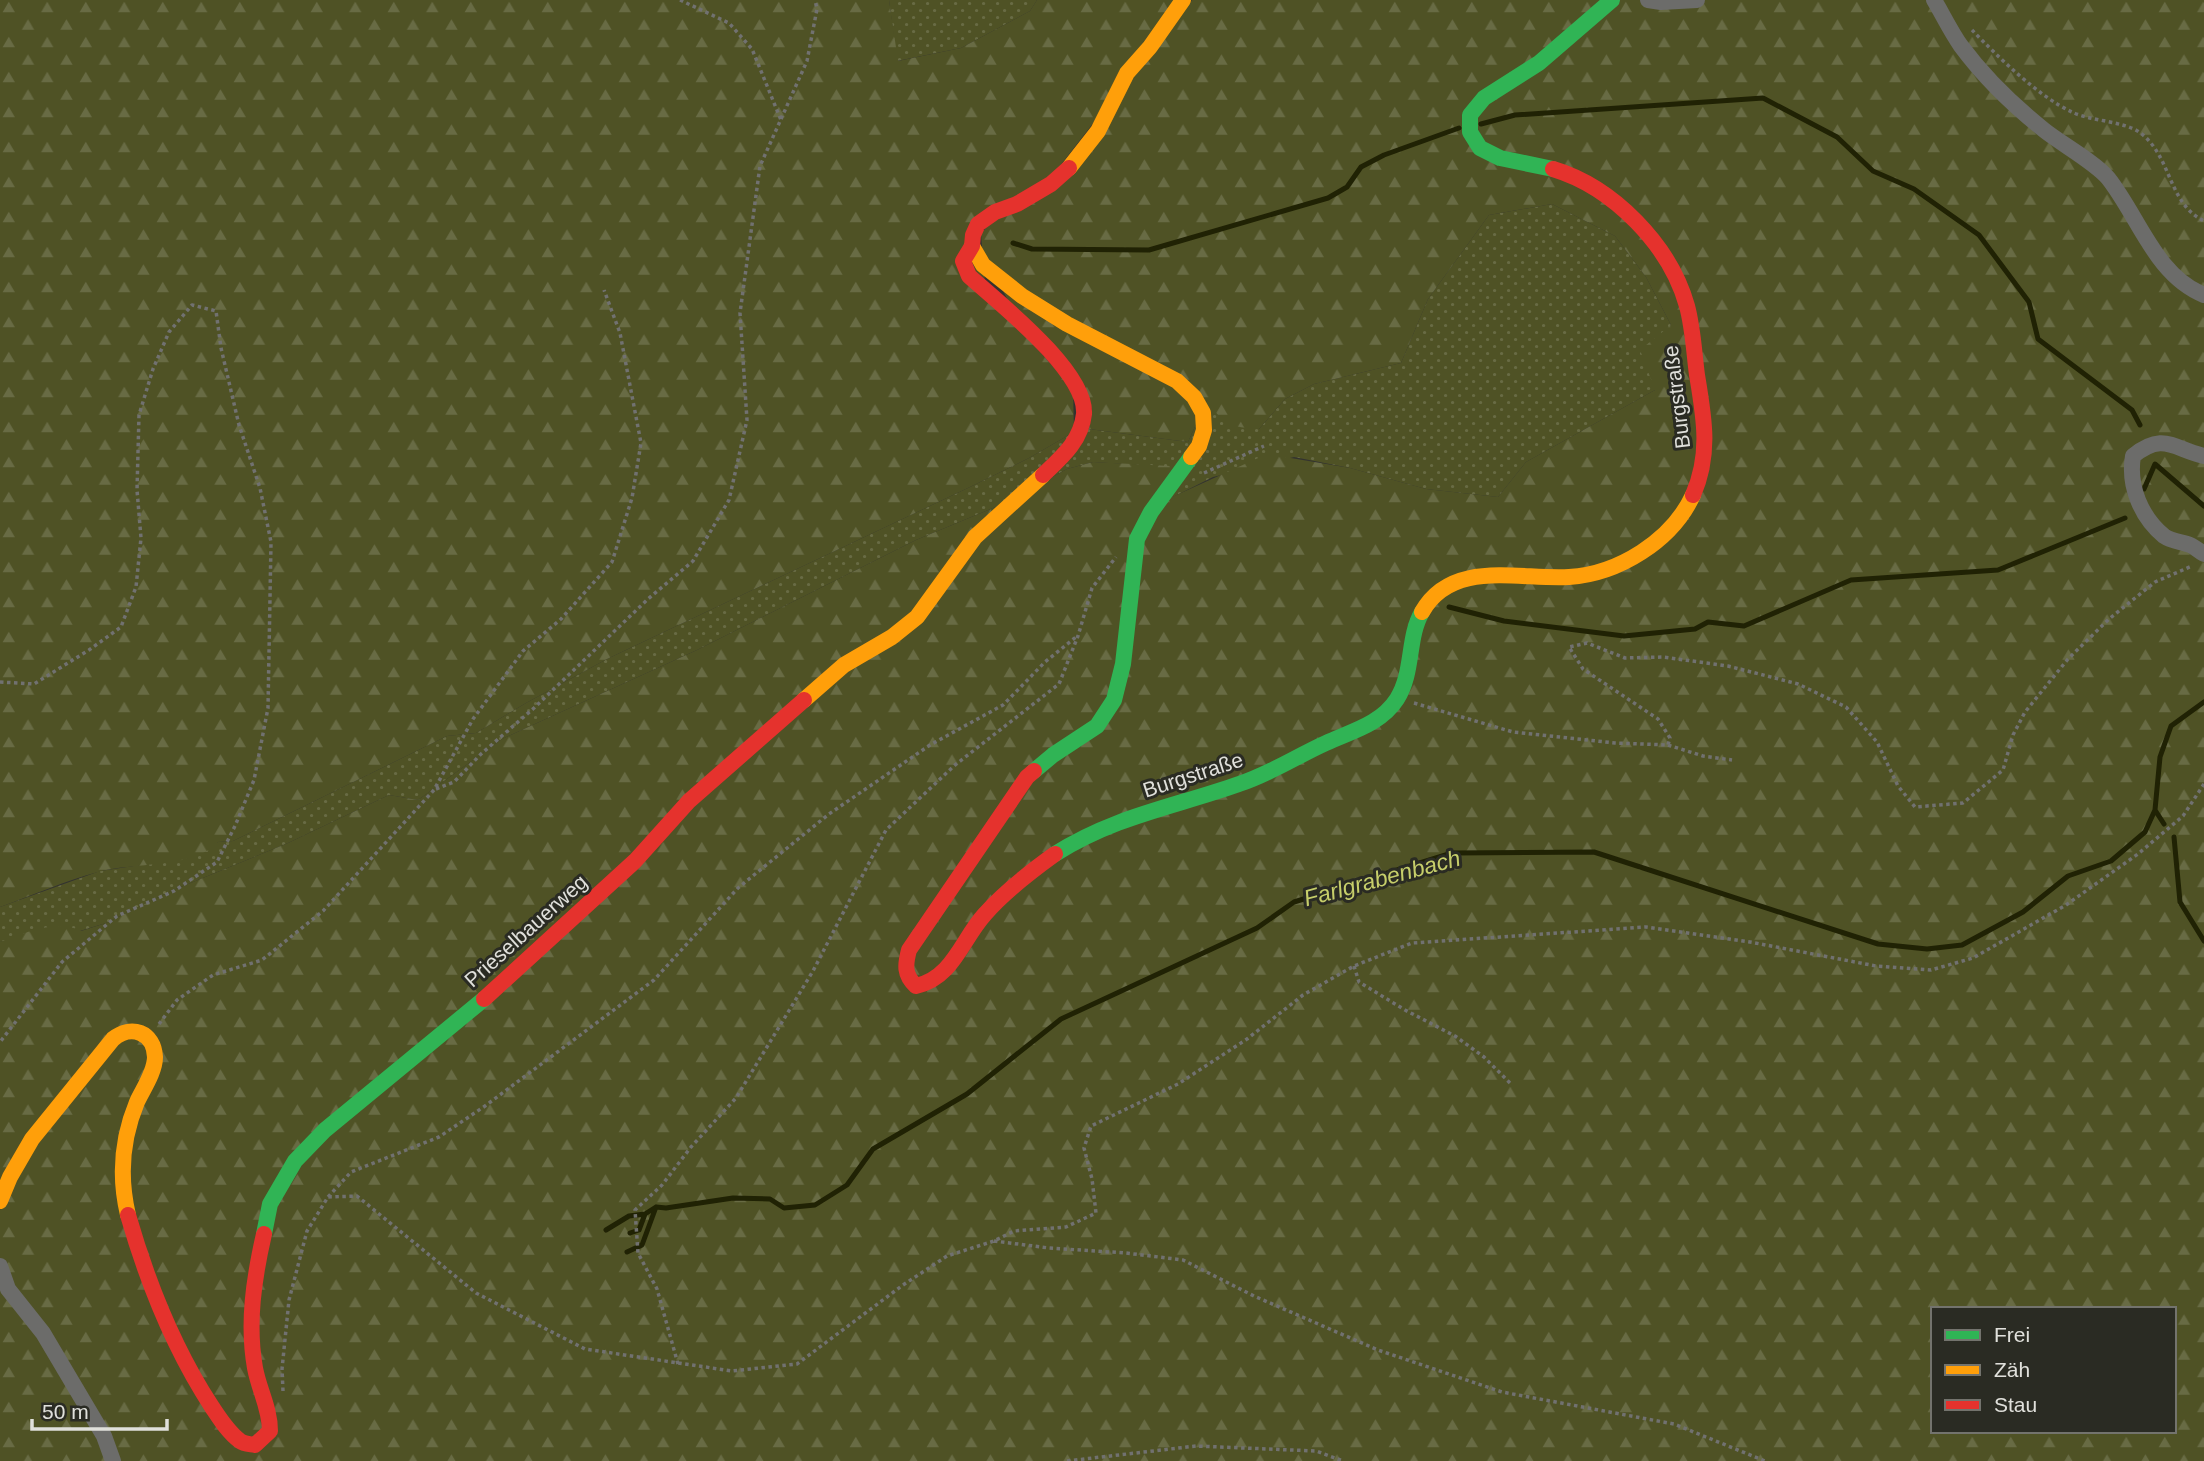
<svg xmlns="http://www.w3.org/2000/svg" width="2204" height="1461" font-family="Arial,sans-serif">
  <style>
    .grass { fill: url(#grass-dots) }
    .forest { fill: url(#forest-firs); fill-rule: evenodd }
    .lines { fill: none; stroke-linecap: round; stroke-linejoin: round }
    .stream { stroke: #202204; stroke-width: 5 }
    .path { stroke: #717170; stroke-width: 3.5; stroke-dasharray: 3.5 3.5; stroke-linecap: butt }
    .street { stroke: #6c6c6a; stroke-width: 16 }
    .fast { stroke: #30b455; stroke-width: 16 }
    .slow { stroke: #ff9f0a; stroke-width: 16 }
    .jam { stroke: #e5322d; stroke-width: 16 }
    .labels { text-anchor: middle; stroke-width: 6; stroke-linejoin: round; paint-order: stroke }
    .street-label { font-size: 21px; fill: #e0e0db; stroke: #2a2b23 }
    .water-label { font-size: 23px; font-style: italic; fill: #c6ce6a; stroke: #2a2b23 }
  </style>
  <defs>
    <pattern id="grass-dots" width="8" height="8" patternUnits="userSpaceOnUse" patternTransform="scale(1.75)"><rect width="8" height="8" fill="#4f5225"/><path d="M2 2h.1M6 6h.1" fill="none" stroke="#686b44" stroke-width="1.8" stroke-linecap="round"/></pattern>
    <pattern id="forest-firs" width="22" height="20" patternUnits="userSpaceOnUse" patternTransform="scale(1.75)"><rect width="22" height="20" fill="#4f5225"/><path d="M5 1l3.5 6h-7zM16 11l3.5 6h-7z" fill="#686b44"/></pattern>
  </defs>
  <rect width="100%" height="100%" fill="#33332f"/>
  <path class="grass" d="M889,0H1037L1030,11L961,48L897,61Z
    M1552,204L1615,236L1646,277L1671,325L1655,390L1526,462L1498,497L1426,489L1350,468L1294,457L1213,477L1169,499L1170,467L1093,462L1067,469L1005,503L916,540L697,650L502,739L418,800L389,795L288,843L171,891L106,923L80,931L0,942V907L100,871L188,858L218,842L233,841L447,736L476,733L526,703L607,659L970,487L1029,458L1074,432L1089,429L1188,442L1207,400L1259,429L1285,399L1314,384L1401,363L1428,299L1489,215Z"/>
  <path class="forest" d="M0,0H889L898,61L961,48L1030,11L1037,0H1175L1101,113L1049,180L971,226L1025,335L1073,389L1074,432L1029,458L970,487L607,659L526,703L476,733L447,736L233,841L218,842C194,869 132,862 98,872C65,881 33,895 0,907Z
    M1192,0H2204V1461H0V942C23,934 57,918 81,931L106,923L171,891L288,843L389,795L418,800L502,739L697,650L916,540L1005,503L1067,469L1093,462L1170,466V498L1267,454L1350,468L1426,489L1498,497L1526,462L1655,390L1640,350L1671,325L1646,277L1615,236L1552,204L1489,215L1428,299L1401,363L1314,384L1285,399L1259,429C1231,427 1223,425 1207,400L1188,442L1089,429L1092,409L985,283L981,234L992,220L1030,205ZM1933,1309H2174V1431H1933Z"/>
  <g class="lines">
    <path class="stream" d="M1481,124L1515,115L1763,98L1837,137L1873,171L1914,189L1979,235L2029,302L2038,339L2132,410L2140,425
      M1013,243L1032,249L1149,250L1328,198L1347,187L1361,167L1384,155L1459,128
      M2144,489L2155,464L2204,506
      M1449,607L1504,621L1624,636L1695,629L1708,622L1744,626L1851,580L1998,570L2125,518
      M2155,810L2164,824
      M2174,837L2180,902L2204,941
      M606,1230L629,1216L645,1214L656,1207L666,1208L733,1198L770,1199L784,1208L815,1205L847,1185L873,1149L967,1094L1061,1019L1257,928L1294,902L1452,853L1594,852L1878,944L1927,949L1962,945L2023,912L2068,876L2111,861L2145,832L2155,810L2160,757L2171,726L2204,702
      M630,1233L639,1230L645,1214
      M627,1252L642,1245L656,1207"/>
    <path class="path" d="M680,0L729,23L752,49L781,120
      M1972,30C1997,56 2039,97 2072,112C2090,121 2123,121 2139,132C2172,155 2167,203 2204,221
      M1204,473L1264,446
      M0,682L34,684L89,650L121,627L136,587L141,538L137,490L139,415L153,369L169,332L192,305L216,311L221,348L239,425L260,488L271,542L268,708L254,780L235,826L217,862L174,891L117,916L62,962L0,1042
      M1414,703L1513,732L1615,743L1668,745L1670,738L1658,719L1583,669L1569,647L1587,643L1625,658L1663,657L1728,666L1798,684L1846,707L1877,742L1898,786L1915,807L1963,803L2003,770L2013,735L2025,712L2068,659L2109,619L2155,582L2192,566
      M1668,745L1703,756L1732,760
      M436,789L454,782L481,754L534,708L648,599L693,561L729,500L747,420L740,313L760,166L807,61L817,9L815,0
      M1354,966L1359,982L1405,1010L1455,1036L1484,1057L1510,1083
      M159,1024L177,1000L213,975L262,960L323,911L434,790L473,719L523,651L561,619L612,562L632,498L641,443L620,333L604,290
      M328,1197L351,1172L439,1137L485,1106L654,980L738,888L829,814L930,745L1003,705L1045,662L1076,637
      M994,1241L1049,1248L1126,1253L1183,1260L1254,1296L1378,1350L1502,1392L1674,1424L1765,1461
      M678,1364L657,1289L638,1253L635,1210L662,1185L691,1147L736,1098L813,971L886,830L955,765L1059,684L1078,636L1092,588L1116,557
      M283,1391L282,1369L289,1300L307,1231L328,1197L357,1196L476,1293L585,1349L732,1371L797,1364L903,1285L947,1256L994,1241L1014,1231L1066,1227L1096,1213L1092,1179L1084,1148L1091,1126L1178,1084L1247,1039L1303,995L1354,966L1412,943L1646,927L1750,942L1876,966L1931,970L1973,958L2066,905L2138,854L2183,816L2204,784
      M1067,1461L1196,1446L1316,1451L1343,1461"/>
    <path class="street" d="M1648,0L1661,2L1697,0
      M1934,0C1943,15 1951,32 1961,46C1984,77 2014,106 2044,130C2060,143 2096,163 2108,178C2139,217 2155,275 2204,295
      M2204,456C2172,448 2163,432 2133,456C2128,486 2141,517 2164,536C2171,541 2182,542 2190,545C2195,547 2199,551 2204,554
      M0,1266L8,1289L43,1333L104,1436L113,1461"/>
    <path class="fast" d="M1553,169L1500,158L1480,148L1470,132V115L1484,98L1539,63L1612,0
      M1034,771L1053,755L1097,726L1114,700L1123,664L1137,539L1151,512L1191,457
      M1055,854C1115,816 1174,807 1239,784C1270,774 1297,756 1326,743C1352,731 1381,724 1397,699C1414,672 1407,638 1422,612
      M264,1234L270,1204L295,1161L325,1130L484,999"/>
    <path class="slow" d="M1069,168L1098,131L1127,73L1150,47L1183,0
      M972,246L983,265L1022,296L1067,324L1177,381L1194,397L1203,413L1204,430L1199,446L1191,457
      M1422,612C1452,559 1519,580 1569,577C1618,574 1672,541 1693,495
      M804,700L844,665L892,637L917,617L975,537L1043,475
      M0,1201L10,1177L32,1139L113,1039C131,1024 154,1032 155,1057C155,1072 143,1089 137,1102C122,1138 119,1177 128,1215"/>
    <path class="jam" d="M1553,169C1613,187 1670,245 1687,306C1693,328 1694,352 1697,375C1704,417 1711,454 1693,495
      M1043,475C1062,457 1081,441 1084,414C1087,372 999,303 969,276L963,261L972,246L973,235L978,224L995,212L1017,204L1051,184L1069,168
      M1034,771L1027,777L909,950C905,965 904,975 916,986C953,978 962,939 985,914C1005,891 1030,872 1055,854
      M484,999L635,861L689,801L804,700
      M128,1215C147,1281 174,1349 212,1407C220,1419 228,1432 240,1441C244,1444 250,1444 255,1445L270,1431C270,1408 259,1390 255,1368C247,1323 254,1278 264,1234"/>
  </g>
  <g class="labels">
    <g class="street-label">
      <text transform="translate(1677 397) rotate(-97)" y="7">Burgstraße</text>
      <text transform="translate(1193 775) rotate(-18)" y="7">Burgstraße</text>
      <text transform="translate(526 931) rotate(-42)" y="7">Prieselbauerweg</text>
    </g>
    <g class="water-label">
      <text transform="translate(1382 878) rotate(-15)" y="8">Farlgrabenbach</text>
    </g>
  </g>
  <rect x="1931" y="1307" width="245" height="126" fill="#2a2b23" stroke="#73736d" stroke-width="2"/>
  <rect x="1945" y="1330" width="35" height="10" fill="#30b455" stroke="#73736d" stroke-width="2"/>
  <text x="1994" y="1342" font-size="21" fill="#e0e0db">Frei</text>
  <rect x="1945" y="1365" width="35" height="10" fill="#ff9f0a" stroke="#73736d" stroke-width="2"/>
  <text x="1994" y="1377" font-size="21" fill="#e0e0db">Zäh</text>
  <rect x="1945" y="1400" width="35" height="10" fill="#e5322d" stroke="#73736d" stroke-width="2"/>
  <text x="1994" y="1412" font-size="21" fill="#e0e0db">Stau</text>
  <path d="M32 1419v10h135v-10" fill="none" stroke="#e0e0db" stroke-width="3.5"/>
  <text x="42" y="1419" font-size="21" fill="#e0e0db" stroke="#2a2b23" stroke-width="5" paint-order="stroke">50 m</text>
</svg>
